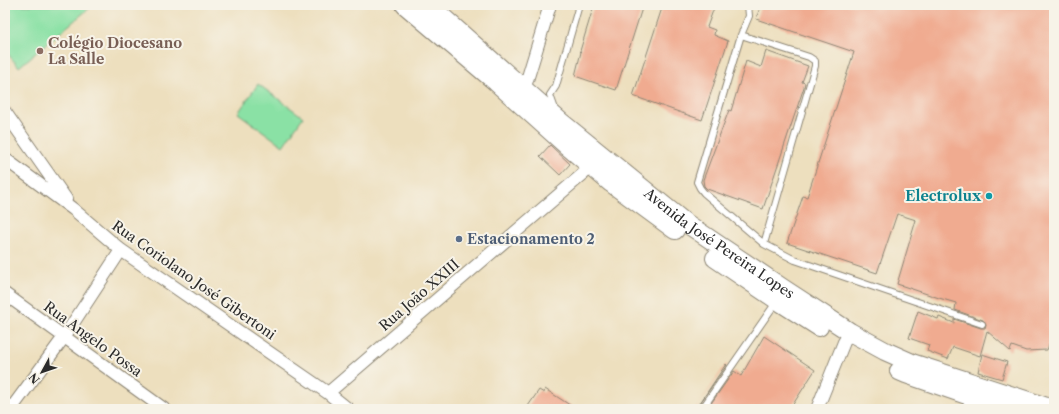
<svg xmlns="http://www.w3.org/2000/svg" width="1059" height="414" font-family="'Libre Caslon Text',serif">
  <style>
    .green { fill: #8ae1a5; stroke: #5a8668 }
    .building { fill: #f0ab90 }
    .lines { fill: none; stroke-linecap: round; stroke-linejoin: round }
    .lane-casing { stroke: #8c8574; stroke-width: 8 }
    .street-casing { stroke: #8c8574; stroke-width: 14 }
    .secondary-casing { stroke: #8c8574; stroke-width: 20 }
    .lane { stroke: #fff; stroke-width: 6 }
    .street { stroke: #fff; stroke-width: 12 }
    .secondary { stroke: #fff; stroke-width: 18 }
    .education-dot { fill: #8d6e63; stroke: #f7f3e8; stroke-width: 1.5 }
    .culture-dot { fill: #0f9aa8; stroke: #f7f3e8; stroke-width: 1.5 }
    .service-dot { fill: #5c6f8a; stroke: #f7f3e8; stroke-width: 1.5 }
    .labels { text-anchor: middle; stroke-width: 4; stroke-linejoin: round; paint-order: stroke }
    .education-label { font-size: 14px; font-weight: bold; fill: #785e54; stroke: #f7f3e8; text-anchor: start }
    .culture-label { font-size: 14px; font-weight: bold; fill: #0d838f; stroke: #f7f3e8; text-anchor: end }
    .service-label { font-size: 14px; font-weight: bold; fill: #4e5e75; stroke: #f7f3e8; text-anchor: start }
    .street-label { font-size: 14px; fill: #2b2b2b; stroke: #f7f3e8 }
  </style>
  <rect width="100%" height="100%" fill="#f7f3e8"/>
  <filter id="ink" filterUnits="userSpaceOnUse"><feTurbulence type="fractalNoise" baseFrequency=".025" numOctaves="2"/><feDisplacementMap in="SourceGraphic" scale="8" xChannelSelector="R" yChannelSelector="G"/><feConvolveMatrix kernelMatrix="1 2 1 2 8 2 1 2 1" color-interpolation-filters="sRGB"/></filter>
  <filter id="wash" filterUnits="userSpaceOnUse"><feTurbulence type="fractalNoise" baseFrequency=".012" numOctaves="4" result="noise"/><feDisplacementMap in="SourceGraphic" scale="16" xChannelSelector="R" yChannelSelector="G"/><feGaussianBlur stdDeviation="0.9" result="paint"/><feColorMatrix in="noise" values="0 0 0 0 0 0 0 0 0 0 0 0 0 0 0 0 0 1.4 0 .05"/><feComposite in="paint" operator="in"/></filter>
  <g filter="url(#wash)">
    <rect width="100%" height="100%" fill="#eddfbe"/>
    <path class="green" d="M5,5H92V6L19,67L5,51Z
      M258,84L303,117L283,146L238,113Z"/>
    <g id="blocks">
      <path class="building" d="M594,5H643L616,90L575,76L581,52L580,51Z
        M663,5H715L707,27L715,30L714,35L728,41L702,120L633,96Z
        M761,5H1054V331L1047,350L1026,351L1012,346L1010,351L987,331L980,356L953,347L948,359L927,351L929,345L909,338L918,311L938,319L939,317L954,323V319L981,328H985L986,324L983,320L955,310L956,303L939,298L897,284L916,220L897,214L877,273L787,243L803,196L807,197L854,52L756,19Z
        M766,51L808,66L802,82L805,83L804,87L763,209L707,189L704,186L703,180L729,110L731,111L746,61L761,67Z
        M550,145L570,164L560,175L540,156Z
        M764,336L815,370L790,409H707L734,371L741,376Z
        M982,354L1007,362L1002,379L978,372Z
        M726,364L727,365L698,406V409H696Z
        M545,389L576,409H526L539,390L544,393Z"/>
    </g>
  </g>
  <g filter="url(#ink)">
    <use href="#blocks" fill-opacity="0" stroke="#8c8574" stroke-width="1"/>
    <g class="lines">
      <defs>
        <path id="lane" d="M748,5L749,16L741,35L697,182L700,188L704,193L764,244L795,260L982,324
          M741,35L809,57L815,61V66L764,244
          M555,109L550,95L556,86L579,5
          M702,409L777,301"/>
        <path id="street" d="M520,94L524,90L550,5
          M5,112L66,199
          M5,159L73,209L121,250L328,393L348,409
          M5,294L164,409
          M328,393L597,162
          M11,409L64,337L121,250
          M817,409L844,342L850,332"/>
        <g id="secondary">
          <path d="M405,5L496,82L566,145L611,183L675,230"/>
          <path id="s1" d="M429,5L561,122L683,221L784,289L850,332L885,351L912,363L1053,409"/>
          <path d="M715,258L777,300L819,327"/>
          <path d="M899,371L906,374L987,402L1011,409"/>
        </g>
      </defs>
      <use href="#lane" class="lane-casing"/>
      <use href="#street" class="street-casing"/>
      <use href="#secondary" class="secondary-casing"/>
      <use href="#lane" class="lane"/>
      <use href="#street" class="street"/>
      <use href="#secondary" class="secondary"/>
    </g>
  </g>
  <circle class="education-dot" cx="40" cy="51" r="4"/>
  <circle class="culture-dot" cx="989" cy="196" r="4"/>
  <circle class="service-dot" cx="459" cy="239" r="4"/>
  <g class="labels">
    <g class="education-label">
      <text x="48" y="48">Colégio Diocesano<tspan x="48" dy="16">La Salle</tspan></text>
    </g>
    <g class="culture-label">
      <text x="981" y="201">Electrolux</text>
    </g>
    <g class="service-label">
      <text x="467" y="244">Estacionamento 2</text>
    </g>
    <g class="street-label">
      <text dy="5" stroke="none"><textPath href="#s1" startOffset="376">Avenida José Pereira Lopes</textPath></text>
      <text transform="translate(194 280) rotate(35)" y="5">Rua Coriolano José Gibertoni</text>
      <text transform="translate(419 295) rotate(-41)" y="5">Rua João XXIII</text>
      <text transform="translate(93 339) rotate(36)" y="5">Rua Angelo Possa</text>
    </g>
  </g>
  <rect width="1059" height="414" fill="none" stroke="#f7f3e8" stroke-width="20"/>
  <g transform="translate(42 372) rotate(230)" stroke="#f7f3e8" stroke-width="3" paint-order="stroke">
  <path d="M0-3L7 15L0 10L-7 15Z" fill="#2b2b2b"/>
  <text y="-6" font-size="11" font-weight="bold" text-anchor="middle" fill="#2b2b2b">N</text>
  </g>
</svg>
